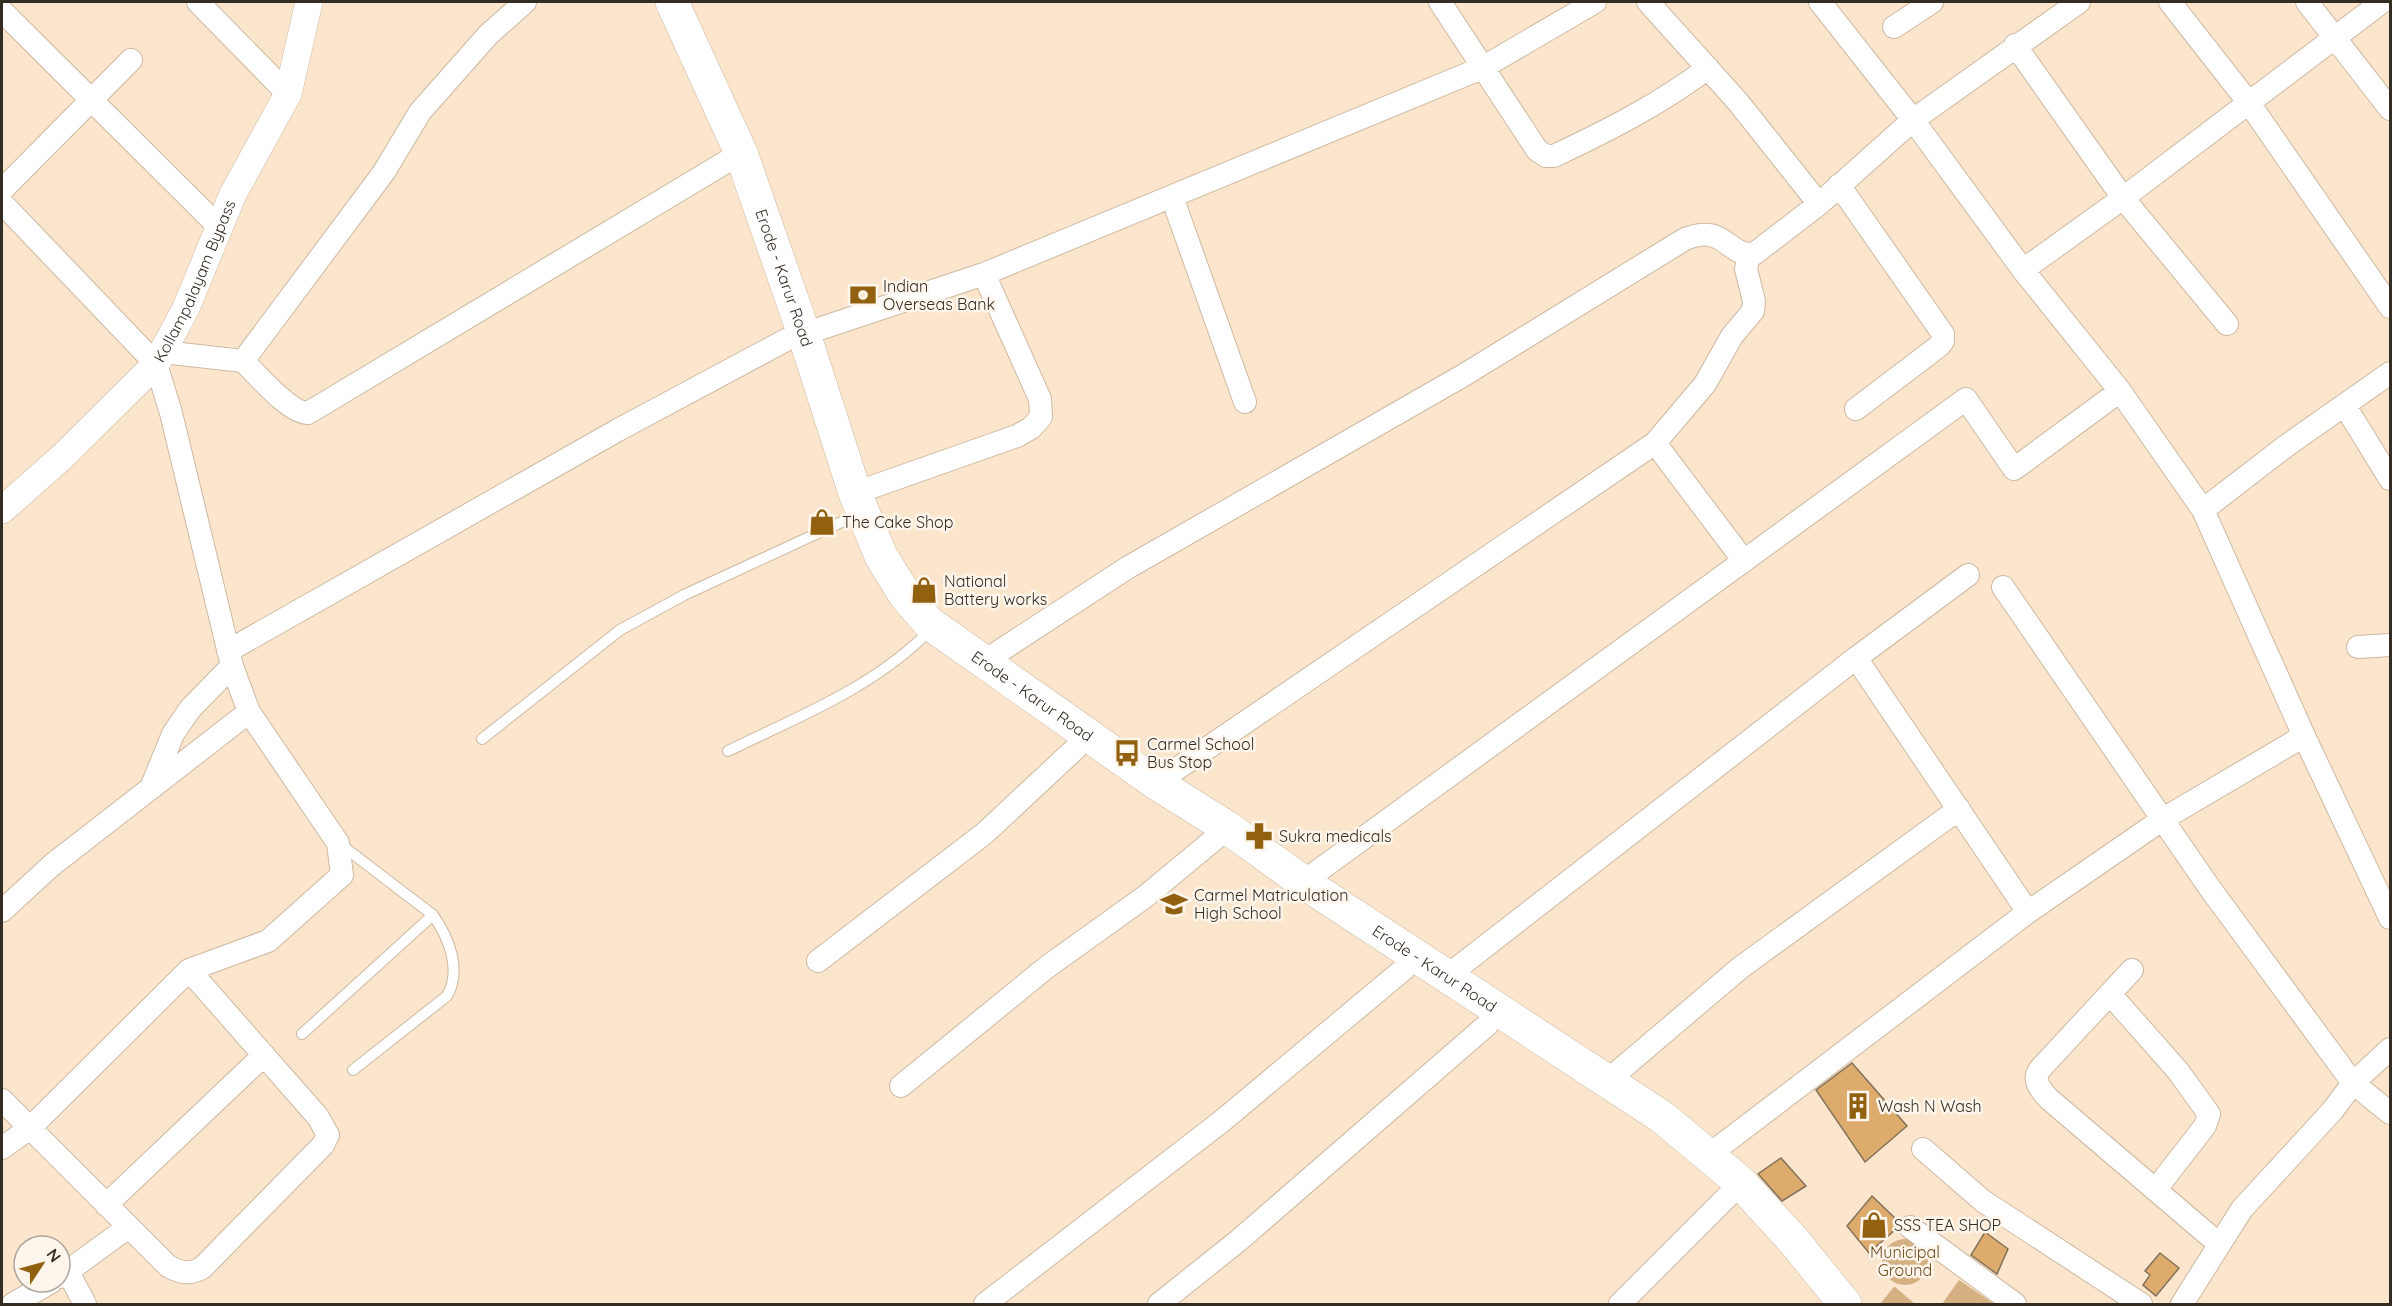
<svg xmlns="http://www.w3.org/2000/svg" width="2392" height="1306" font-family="Quicksand,sans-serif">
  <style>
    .green { fill: #d4b083 }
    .building { fill: #ddac6d; stroke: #83715a; stroke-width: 1.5 }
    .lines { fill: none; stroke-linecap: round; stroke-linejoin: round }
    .service-casing { stroke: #cdb9a1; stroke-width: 12 }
    .minor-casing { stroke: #cdb9a1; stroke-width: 24 }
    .tertiary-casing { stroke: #cdb9a1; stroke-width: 28 }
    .primary-casing { stroke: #cdb9a1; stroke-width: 34 }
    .service { stroke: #fff; stroke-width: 10 }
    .minor { stroke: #fff; stroke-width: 22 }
    .tertiary { stroke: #fff; stroke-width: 27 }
    .primary { stroke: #fff; stroke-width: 33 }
    .labels { text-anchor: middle; stroke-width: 5; stroke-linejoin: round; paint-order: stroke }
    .street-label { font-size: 16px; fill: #332c22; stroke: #fef6ec }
    .poi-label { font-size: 16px; fill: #332c22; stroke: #fef6ec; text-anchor: start }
    .park-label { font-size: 16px; fill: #704e1f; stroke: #fef6ec }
  </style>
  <rect width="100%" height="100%" fill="#fbe6cd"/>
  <path class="green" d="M1882 1262a23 23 0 1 1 46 0a23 23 0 1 1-46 0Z
    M1959,1280L1993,1303L1992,1304H1942Z
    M1894,1287H1895L1915,1304H1880Z"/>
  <path class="building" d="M1852,1063L1907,1126L1865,1162L1816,1090Z
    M1781,1158L1806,1186L1782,1201L1758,1174Z
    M1872,1196L1898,1221L1897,1228L1869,1253L1847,1226Z
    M1985,1232L2008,1249L1997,1274L1971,1255Z
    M2160,1253L2179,1268L2156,1296L2143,1285L2150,1275L2145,1271Z"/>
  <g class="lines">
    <defs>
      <path id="service" d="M482,739L620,630L684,595L846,520
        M728,751C795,718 868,690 923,637
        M340,844L433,915C449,938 462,970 447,996L353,1070
        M302,1034L433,915"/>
      <path id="minor" d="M198,2L288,94
        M1440,2L1537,150L1546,156H1554C1609,130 1660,104 1708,68
        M1648,2L1738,102L1819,204
        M1820,2L1913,120L2023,270L2120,391
        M2170,2L2249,103L2390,307
        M2307,2L2390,109
        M2,11L220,228
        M1894,27L1932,2
        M2015,45L2123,198L2227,324
        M1839,185L1943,334V341L1939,346L1856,409
        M2,190L131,60
        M1172,197L1245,402
        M2,203L156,364L171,413L232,666L249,712L338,843L342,875L268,941L189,970L30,1128L2,1148
        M2023,270L2123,198L2382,2
        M163,352L243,361L384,172L420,112L488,35L525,2
        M243,361C258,375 289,413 308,413L741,153
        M2345,406L2390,479
        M1655,443L1705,384L1732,336L1753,311L1754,301L1746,269L1749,254
        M855,493L1017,436L1031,428L1041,417L1040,399L984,274
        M2203,510L2286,446L2390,373
        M2003,587L2209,887L2353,1083L2390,1113
        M2358,647L2390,645
        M228,651L618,430L786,340L984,274L1482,68L1595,2
        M1856,658L2028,912
        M983,662L1127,568L1464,375L1685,239C1725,223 1726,256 1754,254L1819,204L1913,120L2079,2
        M1156,783L1655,443L1744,561
        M151,788L173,734L190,709L232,666
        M1303,882L1966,399L2014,469L2120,391L2203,510L2304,736L2390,918
        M2,911L52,865L249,712
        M818,961L985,833L1076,748
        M2132,970L2041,1068C2031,1079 2040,1090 2049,1099L2219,1244
        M1447,976L1856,658L1968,575
        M2110,994L2178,1071L2209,1114L2205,1126L2156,1189
        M1607,1081L1740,968L1959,809
        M901,1086L1047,967L1146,896L1228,828
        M2,1100L168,1266C181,1273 189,1275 202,1268L323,1145L328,1135L318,1117L189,970
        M1923,1149L1983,1201L2141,1304
        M1710,1154L2028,912L2163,819L2304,736
        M106,1205L264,1055
        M1910,1227L2015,1304
        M68,1272L85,1304
        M60,1277L127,1228
        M13,1304L51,1282
        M985,1304L1222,1121L1404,969
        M1159,1304L1238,1241L1487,1025
        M1620,1304L1728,1196
        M2182,1304L2242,1209L2333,1110L2353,1083L2390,1049"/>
      <g id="tertiary">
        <path id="s1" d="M2,510L62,457L156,364L186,308L233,194L288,94L309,2"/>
      </g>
      <g id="primary">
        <path id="s2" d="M672,2L741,153L804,334L855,493L881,556L905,595L929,623L1156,783L1228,828L1303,882L1662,1117L1740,1182L1793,1240L1845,1304"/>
      </g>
    </defs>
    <use href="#service" class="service-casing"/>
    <use href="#minor" class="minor-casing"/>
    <use href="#tertiary" class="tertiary-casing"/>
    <use href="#primary" class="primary-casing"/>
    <use href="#service" class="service"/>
    <use href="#minor" class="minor"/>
    <use href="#tertiary" class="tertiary"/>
    <use href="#primary" class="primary"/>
  </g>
  <defs>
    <symbol id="bank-bare" viewBox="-9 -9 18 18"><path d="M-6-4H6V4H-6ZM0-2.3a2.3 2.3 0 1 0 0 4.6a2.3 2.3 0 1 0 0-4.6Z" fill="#926110" stroke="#fef6ec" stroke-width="2.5" paint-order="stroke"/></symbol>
    <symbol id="shop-bare" viewBox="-9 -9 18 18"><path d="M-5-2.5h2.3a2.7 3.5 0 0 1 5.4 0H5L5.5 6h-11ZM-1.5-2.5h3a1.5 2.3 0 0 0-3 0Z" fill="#926110" stroke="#fef6ec" stroke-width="2.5" paint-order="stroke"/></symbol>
    <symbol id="bus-bare" viewBox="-9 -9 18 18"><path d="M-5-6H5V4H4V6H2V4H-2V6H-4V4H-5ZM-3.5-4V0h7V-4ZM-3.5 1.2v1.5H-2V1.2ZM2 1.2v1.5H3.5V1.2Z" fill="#926110" stroke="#fef6ec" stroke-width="2.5" paint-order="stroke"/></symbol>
    <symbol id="pharmacy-bare" viewBox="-9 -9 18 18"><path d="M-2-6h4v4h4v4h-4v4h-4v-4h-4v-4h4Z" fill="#926110" stroke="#fef6ec" stroke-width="2.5" paint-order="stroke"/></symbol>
    <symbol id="school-bare" viewBox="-9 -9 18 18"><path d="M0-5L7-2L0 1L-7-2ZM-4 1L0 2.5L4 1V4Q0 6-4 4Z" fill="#926110" stroke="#fef6ec" stroke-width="2.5" paint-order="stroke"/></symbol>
    <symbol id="building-bare" viewBox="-9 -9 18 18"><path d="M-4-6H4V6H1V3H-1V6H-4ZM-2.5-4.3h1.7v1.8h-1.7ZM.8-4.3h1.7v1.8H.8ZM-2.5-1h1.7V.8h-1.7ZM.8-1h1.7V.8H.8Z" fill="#926110" stroke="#fef6ec" stroke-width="2.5" paint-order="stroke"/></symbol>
  </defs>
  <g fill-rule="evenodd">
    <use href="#bank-bare" x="844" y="276" width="38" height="38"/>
    <use href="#shop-bare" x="803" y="503" width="38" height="38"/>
    <use href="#shop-bare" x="905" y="571" width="38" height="38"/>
    <use href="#bus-bare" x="1108" y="734" width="38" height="38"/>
    <use href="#pharmacy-bare" x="1240" y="817" width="38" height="38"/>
    <use href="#school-bare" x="1155" y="885" width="38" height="38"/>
    <use href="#building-bare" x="1839" y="1087" width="38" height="38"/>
    <use href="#shop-bare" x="1855" y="1206" width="38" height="38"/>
  </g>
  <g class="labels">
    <g class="street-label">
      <text dy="6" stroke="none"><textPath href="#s2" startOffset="298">Erode - Karur Road</textPath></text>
      <text dy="6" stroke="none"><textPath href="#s1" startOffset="304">Kollampalayam Bypass</textPath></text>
      <text dy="6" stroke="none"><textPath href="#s2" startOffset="802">Erode - Karur Road</textPath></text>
      <text dy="6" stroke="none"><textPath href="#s2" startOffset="1288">Erode - Karur Road</textPath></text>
    </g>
    <g class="poi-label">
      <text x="883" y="292">Indian<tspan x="883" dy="18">Overseas Bank</tspan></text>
      <text x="842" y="528">The Cake Shop</text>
      <text x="944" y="587">National<tspan x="944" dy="18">Battery works</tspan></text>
      <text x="1147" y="750">Carmel School<tspan x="1147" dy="18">Bus Stop</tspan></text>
      <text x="1279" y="842">Sukra medicals</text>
      <text x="1194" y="901">Carmel Matriculation<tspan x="1194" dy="18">High School</tspan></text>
      <text x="1878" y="1112">Wash N Wash</text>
      <text x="1894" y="1231">SSS TEA SHOP</text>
    </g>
    <g class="park-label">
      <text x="1905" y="1258">Municipal<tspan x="1905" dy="18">Ground</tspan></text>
    </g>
  </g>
  <rect width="2392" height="1306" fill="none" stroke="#332c22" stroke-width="6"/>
  <g transform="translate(42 1264) rotate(54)"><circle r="28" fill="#fef6ec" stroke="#ada59b" stroke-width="1.5"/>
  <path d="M0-4.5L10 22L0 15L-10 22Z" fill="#926110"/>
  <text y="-9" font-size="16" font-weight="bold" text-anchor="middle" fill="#332c22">N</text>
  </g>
</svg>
